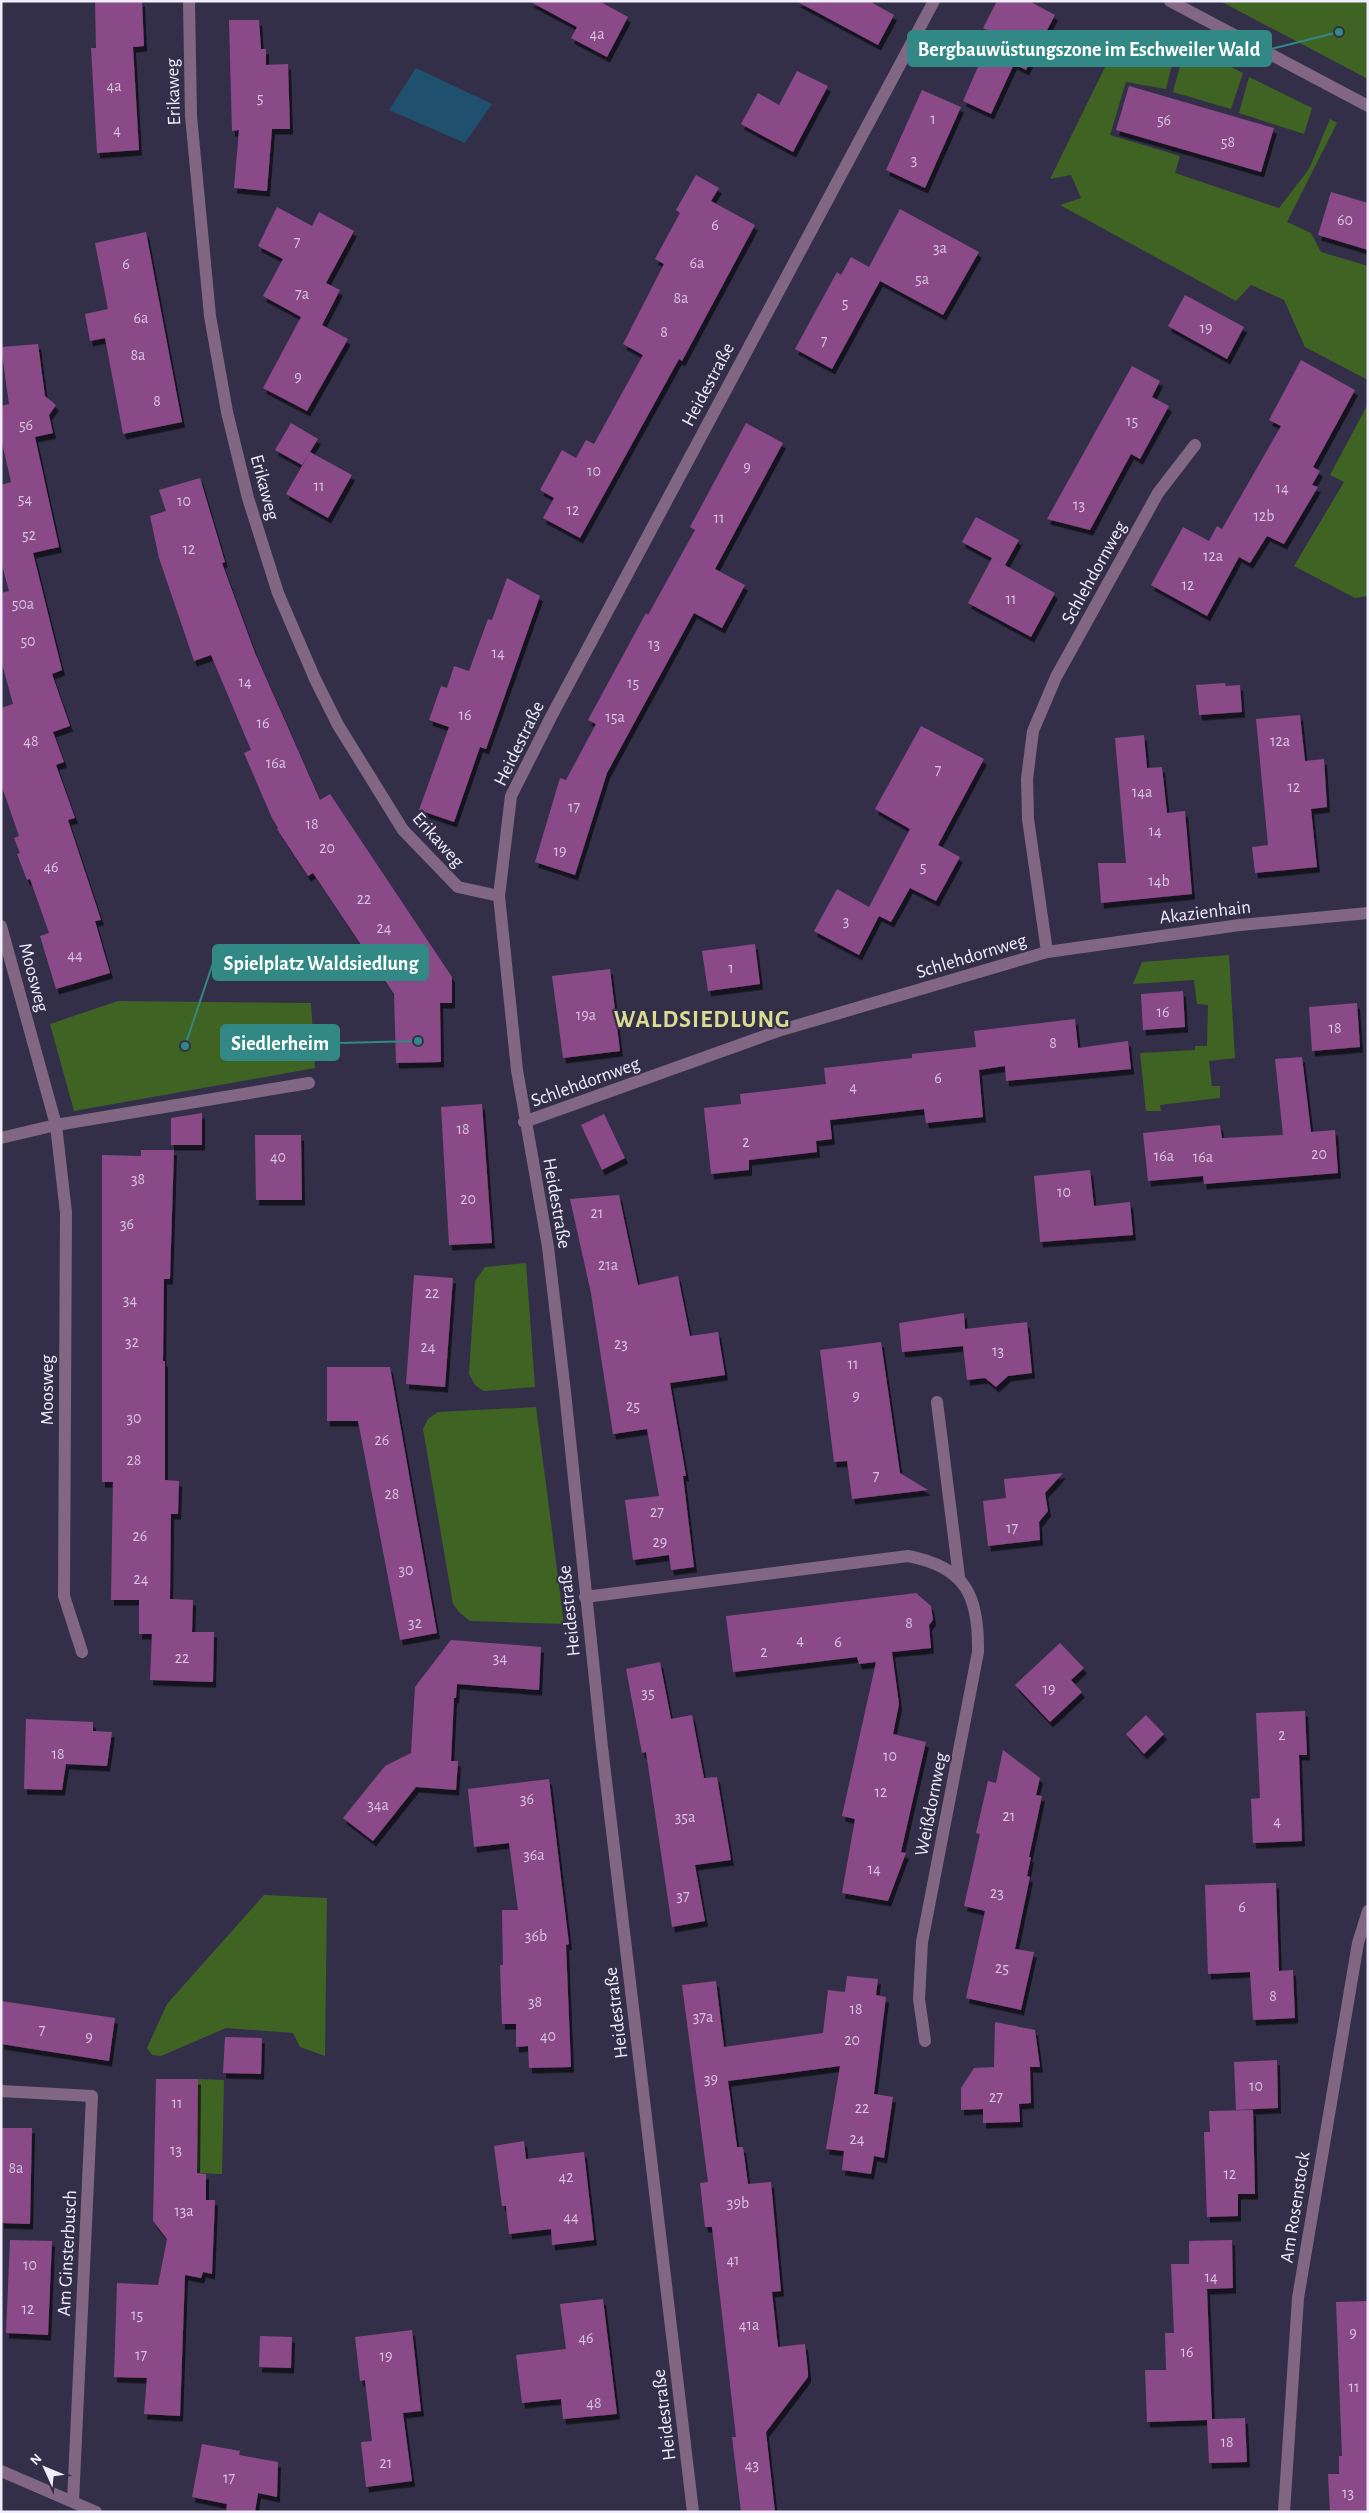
<svg xmlns="http://www.w3.org/2000/svg" width="1369" height="2513" font-family="'Alegreya Sans',sans-serif">
  <style>
    .green { fill: #3f6323 }
    .water { fill: #1f506d }
    .building { fill: #8a4a87; filter: url(#shadow) }
    .lines { fill: none; stroke-linecap: round; stroke-linejoin: round }
    .minor { stroke: #816784; stroke-width: 12 }
    .labels { text-anchor: middle; stroke-width: 4.5; stroke-linejoin: round; paint-order: stroke }
    .number-label { font-size: 16px; fill: #d6c4e0 }
    .street-label { font-size: 19px; fill: #f0edfe; stroke: #342f49 }
    .district-label { font-size: 24px; font-weight: bold; letter-spacing: 1px; fill: #d8dd8f; stroke: #342f49 }
    .leader { fill: none; stroke: #318884; stroke-width: 2 }
    .callout-dot { fill: #318884; stroke: #342f49; stroke-width: 2 }
    .callout { fill: #318884; stroke: #318884; stroke-width: 2 }
    .callout-label { font-size: 20px; text-anchor: middle; font-weight: bold; fill: #fff }
  </style>
  <defs>
    <filter id="shadow"><feDropShadow dx="3" dy="5.5" stdDeviation="0" flood-color="#0009"/></filter>
  </defs>
  <rect width="100%" height="100%" fill="#342f49"/>
  <path class="green" d="M1220,1H1368V79Z
    M1160,32L1178,40L1166,89L1126,82L1110,135L1180,156L1175,173L1279,208L1309,169L1330,119L1337,123L1287,222L1311,233L1321,252L1368,266V380L1305,347L1284,300L1251,285L1236,301L1060,205L1081,198L1071,175L1050,179L1113,51L1130,40L1152,47Z
    M1186,44L1243,73L1231,109L1173,92Z
    M1249,77L1312,108L1304,134L1239,113Z
    M1368,404V596L1355,598L1294,566L1344,482L1330,475Z
    M1229,955L1235,1058L1209,1061L1212,1086H1220V1098L1160,1105L1161,1111H1146L1140,1053L1195,1050V1046H1207L1208,1005L1197,1004L1194,980L1133,984L1142,962Z
    M118,1001L311,1003L315,1068L74,1111L50,1024Z
    M526,1263L535,1387L484,1391L475,1385L469,1374L475,1281L485,1267Z
    M536,1407L564,1624L470,1621L460,1613L453,1604L423,1429L428,1419L438,1412Z
    M264,1895L327,1898L325,2056L300,2047L293,2033L226,2028L161,2056L152,2055L147,2048L167,2004Z
    M198,2079L224,2080L222,2174L197,2173Z"/>
  <path class="water" d="M416,68L492,104L465,143L389,110Z"/>
  <path class="building" d="M95,1H142L144,46L133,47L139,150L97,153L91,48H96Z
    M529,1H599L628,17L607,57L571,38L577,27Z
    M796,1H869L894,15L878,45Z
    M997,1H1029L1055,15L1026,70L1014,64L991,114L963,101L993,33L983,28Z
    M229,20H259L261,49H266V65L288,64L290,129H272L267,191L234,188L239,130L232,131Z
    M797,71L828,86L793,152L741,124L758,93L779,105Z
    M1129,86L1274,128L1261,172L1116,130Z
    M922,90L961,107L925,188L886,170Z
    M696,175L719,188L711,201L755,225L682,361L679,359L580,538L543,518L554,498L540,490L562,450L576,458L586,440L594,444L643,355L623,344L664,264L655,259L680,213L676,210Z
    M1331,192L1368,203V250L1318,235Z
    M277,207L312,226L319,212L354,231L326,283L340,290L322,325L348,339L307,411L263,388L301,317L263,296L283,259L258,246Z
    M900,209L979,252L943,315L880,281L832,369L795,349L837,272L841,275L851,257L869,267Z
    M146,232L182,422L123,434L105,338L90,341L85,314L108,309L95,243Z
    M1185,295L1244,327L1227,359L1168,326Z
    M38,344L45,396L56,405L49,415L53,433L35,437L59,547L33,553L62,670L52,674L70,726L53,732L64,762L56,765L75,818L68,820L101,920L95,921L110,973L56,989L40,936L49,933L30,879L27,880L17,854L20,853L14,838L19,836L1,784V708L13,704L1,660V593L9,591L1,562V485L11,482L1,438V406L9,404L1,347Z
    M1301,360L1355,390L1313,467L1320,471L1312,485L1318,487L1284,544L1267,536L1250,563L1239,557L1207,616L1151,585L1183,527L1209,541L1217,526L1222,529L1281,426L1269,420Z
    M1132,366L1160,381L1152,397L1169,406L1140,459L1131,454L1090,530L1047,519Z
    M291,423L318,439L302,465L275,450Z
    M746,423L783,443L715,569L745,585L722,628L694,613L607,773L575,875L535,862L560,778L566,780L596,724L588,720L646,613L648,615L695,530L690,527Z
    M310,452L352,475L328,518L286,494Z
    M200,478L225,562L222,563L255,653L320,800L330,794L452,977V1003H440L441,1062L396,1063L394,994L313,873L308,876L277,829L278,828L272,818L244,753L251,750L211,655L194,661L159,558L150,516L166,511L159,490Z
    M976,517L1019,540L1005,565L962,542Z
    M992,558L1055,593L1031,637L968,603Z
    M507,578L540,596L486,749L480,747L454,822L419,810L449,727L429,720L441,686L447,688L454,666L469,671L488,619L492,620Z
    M1225,683L1226,686L1240,685L1242,712L1199,715L1196,685Z
    M1300,715L1305,761L1324,759L1327,807L1311,809L1317,867L1255,873L1252,847L1268,845L1256,719Z
    M921,726L984,759L938,845L960,857L936,901L910,888L891,922L879,916L859,955L814,931L837,889L869,907L910,829L875,809Z
    M1144,735L1147,768L1162,767L1167,813L1185,811L1192,894L1101,903L1098,863H1126L1115,738Z
    M755,944L760,984L708,991L702,951Z
    M610,969L620,1051L563,1058L552,976Z
    M1183,991L1185,1027L1143,1030L1141,994Z
    M1357,1003L1360,1047L1312,1051L1309,1007Z
    M1075,1019L1078,1048L1128,1041L1131,1069L1006,1081L1005,1066L979,1070L978,1059L983,1117L926,1123L924,1109L830,1120L832,1139L816,1141L817,1152L749,1160V1170L711,1174L704,1108L741,1104L740,1094L826,1084L824,1068L912,1058V1054L976,1047L974,1031Z
    M1302,1057L1311,1132L1335,1130L1338,1173L1204,1184L1203,1176L1148,1181L1143,1133L1220,1125L1222,1138L1283,1135L1275,1059Z
    M482,1104L492,1243L449,1245L441,1107Z
    M202,1113V1145H171V1118Z
    M604,1114L625,1158L602,1170L581,1125Z
    M255,1135H301L302,1200H256Z
    M141,1150H174L170,1279H164L163,1361H165V1480L179,1481L178,1514H171L170,1599L193,1600L192,1632H214L213,1682L150,1680L152,1634H139V1600H111L113,1482H102V1155L141,1156Z
    M1090,1170L1094,1206L1130,1202L1133,1235L1040,1242L1034,1176Z
    M619,1195L638,1285L678,1276L690,1336L718,1332L725,1375L670,1383L686,1476H683L694,1567L671,1570L669,1555L633,1560L625,1500L659,1496L647,1429L613,1434L591,1293L570,1199Z
    M414,1275L453,1278L445,1387L406,1384Z
    M964,1313L965,1329L1027,1322L1032,1373L1008,1376L996,1387L985,1378L967,1380L963,1346L902,1352L899,1323Z
    M881,1342L900,1473L928,1490L852,1499L847,1461L834,1462L820,1350Z
    M327,1367H390L437,1633L400,1640L358,1421H327Z
    M1063,1473L1045,1493L1048,1511L1039,1522L1040,1540L988,1546L983,1501L1006,1498L1004,1479Z
    M916,1593L931,1606L933,1620L929,1625L931,1648L892,1652L899,1704L893,1734L926,1742L901,1852L906,1853L888,1901L842,1893L855,1819L842,1816L876,1662L859,1664L857,1657L733,1672L726,1616Z
    M451,1640L541,1647L539,1690L457,1684L456,1698H454L451,1761H458L456,1790L416,1787L373,1841L343,1818L385,1766L411,1753L415,1687Z
    M1060,1643L1084,1668L1071,1680L1082,1692L1050,1722L1015,1685Z
    M660,1662L671,1719L692,1715L704,1778L717,1777L731,1860L695,1865L705,1921L672,1927L646,1752L642,1753L626,1669Z
    M1305,1711L1307,1755H1299L1302,1841L1253,1843L1251,1799L1260,1798L1256,1713Z
    M1146,1715L1164,1734L1144,1754L1126,1734Z
    M26,1719L93,1722V1731L112,1732L107,1766L66,1764L62,1790L24,1789Z
    M1003,1750L1040,1778L1036,1795L1042,1796L1029,1857H1031L1027,1876L1030,1877L1015,1949L1034,1952L1021,2010L966,1998L985,1911L964,1906L980,1834L976,1833L988,1781L996,1783Z
    M549,1779L569,1944L566,1945L571,2067L529,2068L528,2046L516,2047V2024H502L500,1965H503L502,1910H518L509,1843L474,1847L468,1789Z
    M1276,1883L1279,1971L1293,1970L1295,2018L1253,2020L1250,1972L1208,1974L1205,1885Z
    M847,1976L878,1979L876,1995L886,1997L874,2094L893,2097L884,2158L874,2156L871,2174L842,2170L844,2151L826,2149L840,2066L728,2081L737,2147H743L748,2184L771,2182L781,2291L772,2292L778,2347L805,2344L808,2372V2377L766,2432L775,2512H741L732,2437H736L712,2227H705L700,2183L708,2182L682,1985L716,1981L724,2047L823,2033L828,1990L845,1992Z
    M1,2001L115,2018L109,2061L1,2044Z
    M995,2022L1035,2030L1040,2067H1030L1031,2103L1019,2104L1020,2122L983,2123V2109L961,2110V2088L974,2068L994,2067Z
    M225,2037L262,2038L261,2074L223,2073Z
    M1277,2060L1278,2108L1236,2110L1234,2062Z
    M156,2079H198L197,2173L206,2174V2200H215L212,2274L203,2272L201,2278L185,2275L180,2416L144,2414L147,2378L114,2377L117,2283L158,2285L167,2239L153,2221Z
    M1253,2110L1255,2194H1238V2216L1207,2217L1204,2132H1210L1209,2111Z
    M1,2128H32L30,2224L1,2223Z
    M524,2141L526,2159L584,2152L594,2240L552,2245L551,2229L509,2234L506,2206H502L494,2146Z
    M10,2240L52,2241L48,2335L6,2333Z
    M1232,2240L1233,2288L1207,2289L1212,2419L1245,2418L1247,2462L1209,2463L1207,2420L1147,2422L1145,2370H1166L1165,2333H1174L1171,2264H1189V2241Z
    M603,2299L617,2414L563,2419L561,2399L522,2403L516,2355L566,2349L560,2304Z
    M1368,2301V2512H1330L1328,2474H1339V2456H1342L1336,2302Z
    M412,2330L421,2411L403,2413L412,2481L366,2487L361,2442L372,2441L365,2380L360,2381L355,2337Z
    M260,2336L292,2337L291,2368L259,2367Z
    M202,2444L240,2451L239,2455L278,2462L277,2497L258,2493L255,2512H226L227,2504L192,2497Z"/>
  <g class="lines">
    <path class="minor" d="M189,1L191,116L210,316L227,412L248,498L278,593L315,679L338,725L403,830L458,887L499,896
      M1170,1L1368,106
      M1,926L56,1125L66,1213L64,1596L82,1652
      M1047,952L1028,819L1027,779L1033,731L1056,677L1158,493L1195,445
      M524,1122L778,1031L1047,952L1240,925L1368,913
      M1,1138L56,1125L309,1083
      M937,1402L959,1577
      M585,1597L908,1556C966,1567 979,1596 978,1652L922,1942L919,1999L925,2041
      M1,2091L92,2096L73,2502
      M1,2471L96,2512
      M693,2512L602,1747L565,1392L548,1247L517,1070L499,896L511,796L552,715L934,1
      M1284,2512L1298,2298L1358,1943L1368,1911"/>
  </g>
  <g class="labels">
    <g class="number-label">
      <text x="597" y="39">4a</text>
      <text x="114" y="91">4a</text>
      <text x="260" y="103">5</text>
      <text x="933" y="124">1</text>
      <text x="1164" y="125">56</text>
      <text x="117" y="135">4</text>
      <text x="1228" y="147">58</text>
      <text x="914" y="165">3</text>
      <text x="1345" y="225">60</text>
      <text x="715" y="230">6</text>
      <text x="297" y="247">7</text>
      <text x="940" y="253">3a</text>
      <text x="697" y="268">6a</text>
      <text x="126" y="269">6</text>
      <text x="922" y="284">5a</text>
      <text x="302" y="299">7a</text>
      <text x="681" y="303">8a</text>
      <text x="845" y="308">5</text>
      <text x="141" y="323">6a</text>
      <text x="1206" y="333">19</text>
      <text x="664" y="337">8</text>
      <text x="824" y="346">7</text>
      <text x="138" y="360">8a</text>
      <text x="298" y="382">9</text>
      <text x="157" y="406">8</text>
      <text x="1132" y="426">15</text>
      <text x="26" y="430">56</text>
      <text x="747" y="472">9</text>
      <text x="594" y="476">10</text>
      <text x="319" y="491">11</text>
      <text x="1282" y="493">14</text>
      <text x="25" y="504">54</text>
      <text x="184" y="506">10</text>
      <text x="1079" y="510">13</text>
      <text x="573" y="515">12</text>
      <text x="1264" y="521">12b</text>
      <text x="719" y="523">11</text>
      <text x="29" y="540">52</text>
      <text x="189" y="554">12</text>
      <text x="1213" y="561">12a</text>
      <text x="1188" y="590">12</text>
      <text x="1011" y="604">11</text>
      <text x="23" y="609">50a</text>
      <text x="28" y="646">50</text>
      <text x="654" y="649">13</text>
      <text x="498" y="658">14</text>
      <text x="245" y="687">14</text>
      <text x="633" y="688">15</text>
      <text x="465" y="720">16</text>
      <text x="615" y="722">15a</text>
      <text x="263" y="728">16</text>
      <text x="31" y="746">48</text>
      <text x="1280" y="746">12a</text>
      <text x="276" y="768">16a</text>
      <text x="938" y="775">7</text>
      <text x="1294" y="792">12</text>
      <text x="1142" y="797">14a</text>
      <text x="574" y="812">17</text>
      <text x="312" y="829">18</text>
      <text x="1155" y="836">14</text>
      <text x="327" y="853">20</text>
      <text x="560" y="856">19</text>
      <text x="51" y="872">46</text>
      <text x="923" y="872">5</text>
      <text x="1159" y="886">14b</text>
      <text x="364" y="904">22</text>
      <text x="846" y="926">3</text>
      <text x="384" y="933">24</text>
      <text x="75" y="960">44</text>
      <text x="731" y="973">1</text>
      <text x="1163" y="1017">16</text>
      <text x="586" y="1020">19a</text>
      <text x="1335" y="1033">18</text>
      <text x="1053" y="1048">8</text>
      <text x="938" y="1083">6</text>
      <text x="853" y="1092">4</text>
      <text x="463" y="1134">18</text>
      <text x="746" y="1147">2</text>
      <text x="1319" y="1159">20</text>
      <text x="1164" y="1161">16a</text>
      <text x="278" y="1162">40</text>
      <text x="1203" y="1162">16a</text>
      <text x="138" y="1184">38</text>
      <text x="1064" y="1197">10</text>
      <text x="468" y="1204">20</text>
      <text x="597" y="1218">21</text>
      <text x="127" y="1229">36</text>
      <text x="608" y="1270">21a</text>
      <text x="432" y="1298">22</text>
      <text x="130" y="1305">34</text>
      <text x="132" y="1347">32</text>
      <text x="621" y="1349">23</text>
      <text x="428" y="1352">24</text>
      <text x="998" y="1356">13</text>
      <text x="853" y="1369">11</text>
      <text x="856" y="1401">9</text>
      <text x="633" y="1411">25</text>
      <text x="134" y="1423">30</text>
      <text x="382" y="1445">26</text>
      <text x="134" y="1465">28</text>
      <text x="876" y="1481">7</text>
      <text x="392" y="1499">28</text>
      <text x="657" y="1517">27</text>
      <text x="1012" y="1533">17</text>
      <text x="140" y="1541">26</text>
      <text x="660" y="1547">29</text>
      <text x="406" y="1575">30</text>
      <text x="141" y="1584">24</text>
      <text x="415" y="1628">32</text>
      <text x="909" y="1628">8</text>
      <text x="800" y="1645">4</text>
      <text x="838" y="1647">6</text>
      <text x="764" y="1657">2</text>
      <text x="182" y="1663">22</text>
      <text x="500" y="1663">34</text>
      <text x="1049" y="1694">19</text>
      <text x="648" y="1698">35</text>
      <text x="1282" y="1740">2</text>
      <text x="58" y="1759">18</text>
      <text x="890" y="1761">10</text>
      <text x="881" y="1797">12</text>
      <text x="527" y="1804">36</text>
      <text x="378" y="1810">34a</text>
      <text x="1009" y="1821">21</text>
      <text x="685" y="1822">35a</text>
      <text x="1277" y="1826">4</text>
      <text x="534" y="1860">36a</text>
      <text x="874" y="1874">14</text>
      <text x="997" y="1898">23</text>
      <text x="683" y="1901">37</text>
      <text x="1242" y="1912">6</text>
      <text x="536" y="1941">36b</text>
      <text x="1002" y="1973">25</text>
      <text x="1273" y="2001">8</text>
      <text x="535" y="2007">38</text>
      <text x="856" y="2014">18</text>
      <text x="703" y="2022">37a</text>
      <text x="42" y="2035">7</text>
      <text x="548" y="2041">40</text>
      <text x="89" y="2042">9</text>
      <text x="852" y="2045">20</text>
      <text x="711" y="2084">39</text>
      <text x="1256" y="2091">10</text>
      <text x="996" y="2102">27</text>
      <text x="177" y="2108">11</text>
      <text x="862" y="2113">22</text>
      <text x="857" y="2144">24</text>
      <text x="176" y="2155">13</text>
      <text x="16" y="2173">8a</text>
      <text x="1230" y="2179">12</text>
      <text x="566" y="2182">42</text>
      <text x="738" y="2208">39b</text>
      <text x="184" y="2216">13a</text>
      <text x="571" y="2222">44</text>
      <text x="733" y="2265">41</text>
      <text x="30" y="2270">10</text>
      <text x="1211" y="2282">14</text>
      <text x="28" y="2314">12</text>
      <text x="137" y="2320">15</text>
      <text x="749" y="2330">41a</text>
      <text x="1353" y="2338">9</text>
      <text x="586" y="2343">46</text>
      <text x="1187" y="2357">16</text>
      <text x="141" y="2360">17</text>
      <text x="386" y="2361">19</text>
      <text x="1354" y="2392">11</text>
      <text x="594" y="2408">48</text>
      <text x="1227" y="2447">18</text>
      <text x="386" y="2468">21</text>
      <text x="752" y="2470">43</text>
      <text x="229" y="2483">17</text>
      <text x="1348" y="2498">13</text>
    </g>
    <g class="street-label">
      <text transform="translate(172 92) rotate(-92)" y="7">Erikaweg</text>
      <text transform="translate(707 384) rotate(-62)" y="7">Heidestraße</text>
      <text transform="translate(266 487) rotate(75)" y="7">Erikaweg</text>
      <text transform="translate(1093 572) rotate(-61)" y="7">Schlehdornweg</text>
      <text transform="translate(518 743) rotate(-64)" y="7">Heidestraße</text>
      <text transform="translate(439 839) rotate(48)" y="7">Erikaweg</text>
      <text transform="translate(1205 911) rotate(-7)" y="7">Akazienhain</text>
      <text transform="translate(971 955) rotate(-17)" y="7">Schlehdornweg</text>
      <text transform="translate(35 977) rotate(75)" y="7">Moosweg</text>
      <text transform="translate(585 1081) rotate(-20)" y="7">Schlehdornweg</text>
      <text transform="translate(558 1203) rotate(80)" y="7">Heidestraße</text>
      <text transform="translate(46 1390) rotate(-90)" y="7">Moosweg</text>
      <text transform="translate(568 1611) rotate(-96)" y="7">Heidestraße</text>
      <text transform="translate(930 1804) rotate(-79)" y="7">Weißdornweg</text>
      <text transform="translate(615 2013) rotate(-97)" y="7">Heidestraße</text>
      <text transform="translate(1294 2207) rotate(-81)" y="7">Am Rosenstock</text>
      <text transform="translate(66 2253) rotate(-87)" y="7">Am Ginsterbusch</text>
      <text transform="translate(663 2415) rotate(-97)" y="7">Heidestraße</text>
    </g>
    <g class="district-label">
      <text x="702" y="1027">WALDSIEDLUNG</text>
    </g>
  </g>
  <path class="leader" d="M1339 32L1271 49M185 1046L213 963M418 1041L339 1043"/>
  <g class="callout-dot">
    <circle cx="1339" cy="32" r="5"/>
    <circle cx="185" cy="1046" r="5"/>
    <circle cx="418" cy="1041" r="5"/>
  </g>
  <g class="callout">
    <rect x="908" y="31" width="363" height="35" rx="5"/>
    <rect x="213" y="945" width="215" height="35" rx="5"/>
    <rect x="221" y="1025" width="118" height="35" rx="5"/>
  </g>
  <g class="callout-label">
    <text x="1089" y="56">Bergbauwüstungszone im Eschweiler Wald</text>
    <text x="321" y="970">Spielplatz Waldsiedlung</text>
    <text x="280" y="1050">Siedlerheim</text>
  </g>
  <rect width="1369" height="2513" fill="none" stroke="#f0edfe" stroke-width="5"/>
  <g transform="translate(45 2468) rotate(314)" stroke="#342f49" stroke-width="4" paint-order="stroke">
  <path d="M0-4L9 19L0 12L-9 19Z" fill="#f0edfe"/>
  <text y="-8" font-size="14" font-weight="bold" text-anchor="middle" fill="#f0edfe">N</text>
  </g>
</svg>
